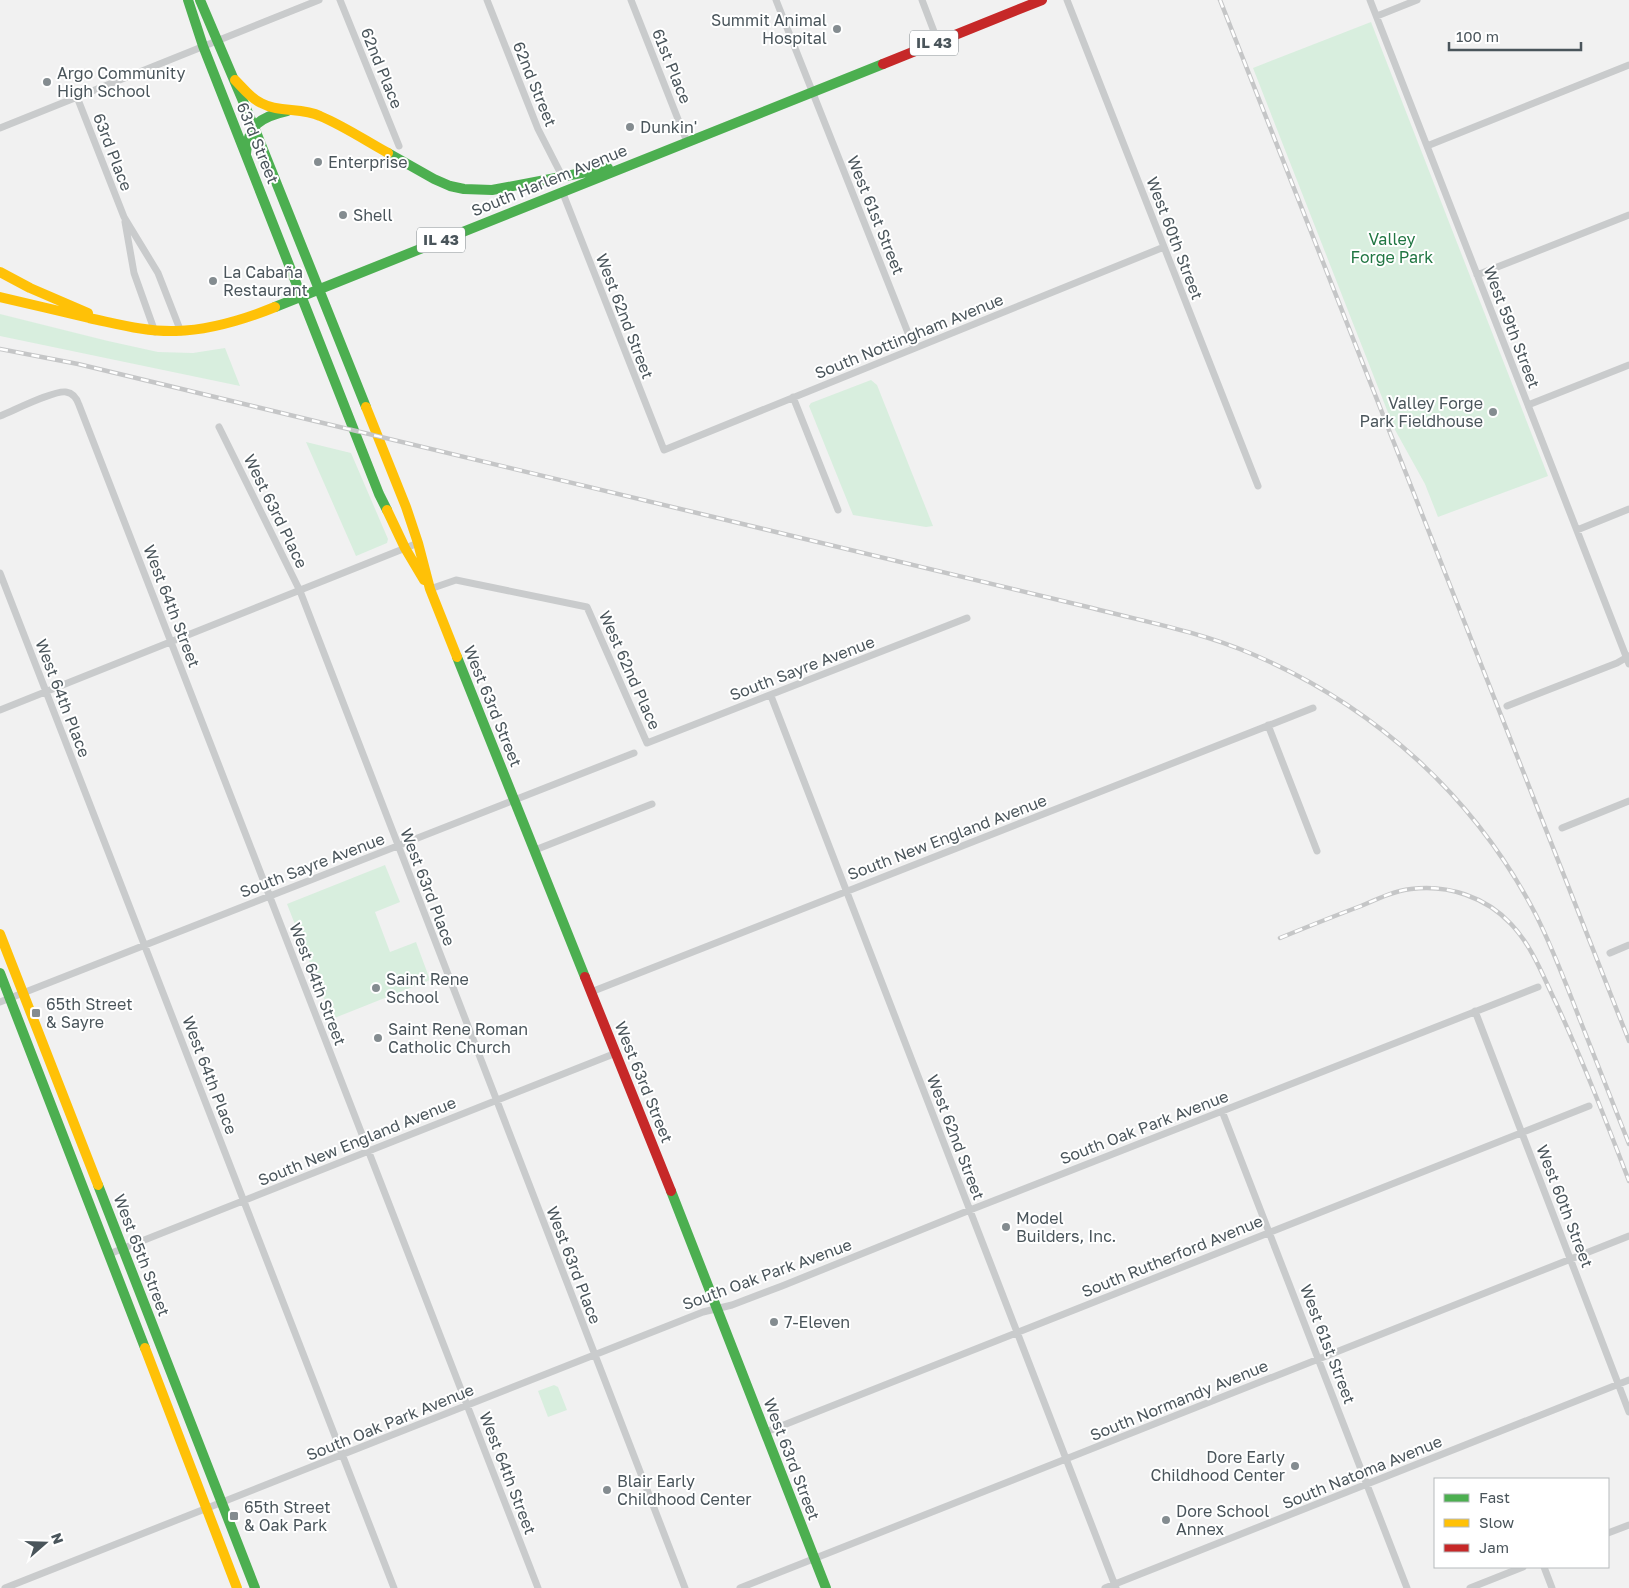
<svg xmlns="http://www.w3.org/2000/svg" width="1629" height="1588" font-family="'Golos Text',sans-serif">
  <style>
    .green { fill: #d8eede }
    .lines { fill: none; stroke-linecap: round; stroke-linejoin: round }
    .street { stroke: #c9cbcc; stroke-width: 7 }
    .fast { stroke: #4caf50; stroke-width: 10 }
    .slow { stroke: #ffc107; stroke-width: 10 }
    .jam { stroke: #c62828; stroke-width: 10 }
    .rail-casing { stroke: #c5c6c7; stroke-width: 4.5 }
    .rail { stroke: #fff; stroke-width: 2.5; stroke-dasharray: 8; stroke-linecap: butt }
    .poi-dot { fill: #848c90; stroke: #fff; stroke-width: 2 }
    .labels { text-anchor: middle; stroke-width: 4; stroke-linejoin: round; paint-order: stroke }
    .shield { fill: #fff; stroke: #80888c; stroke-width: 1 }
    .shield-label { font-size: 15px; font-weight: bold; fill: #4a555b }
    .poi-label { font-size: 16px; fill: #4a555b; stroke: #fff; text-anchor: start }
    .street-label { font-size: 16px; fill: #4a555b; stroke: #fff }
    .park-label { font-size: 16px; fill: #217643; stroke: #fff }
  </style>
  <rect width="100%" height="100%" fill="#f1f1f1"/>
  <path class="green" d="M1371,22L1548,476L1438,517L1425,484L1394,428L1253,68Z
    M0,314L108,341L158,352L193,353L225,348L240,386L0,336Z
    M871,380L877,385L933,526L926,527L853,515L809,406L811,403Z
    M306,442L351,453L388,539L387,543L356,556Z
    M385,865L400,902L375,912L390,952L416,942L430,980L332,1019L287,904Z
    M554,1385L558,1387L567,1410L548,1417L538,1391Z"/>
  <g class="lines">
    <path class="street" d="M340,0L399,146
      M487,0L538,129L562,176
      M631,0L687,142
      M776,0L914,348
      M922,0L938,42
      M1067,0L1258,486
      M1370,0L1629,664
      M1377,16L1417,0
      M77,97L124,217L158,273L181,332
      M0,128L319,0
      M1427,146L1629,65
      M562,191L664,450L1164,247
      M125,222L134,273L155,332
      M1477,275L1629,215
      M793,397L838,510
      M1528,405L1629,365
      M0,416C13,411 54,390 66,392C73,393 77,399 79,405L538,1588
      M219,427L300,591L685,1588
      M1577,530L1629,509
      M0,573L394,1588
      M430,589L456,580L587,607L647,743L967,618
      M771,696L1116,1588
      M1507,706L1617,663L1629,656
      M0,710L418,543
      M1268,725L1317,851
      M1562,828L1629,801
      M535,850L652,804
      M1610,953L1629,945
      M591,992L1313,708
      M0,1002L634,753
      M1475,1011L1629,1412
      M1222,1111L1407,1588
      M109,1254L616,1053
      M766,1432L1589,1106
      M1608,1533L1629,1525
      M1544,1567L1552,1588
      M5,1588L703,1312L732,1305L782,1286L970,1210L1538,987
      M740,1588L1629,1236
      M1105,1588L1629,1380
      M1470,1588L1523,1567"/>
    <path class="fast" d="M188,0L203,46L379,494L387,510
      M200,0L254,127L366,407
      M388,153L434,179L450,186L464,189L492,190L608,168
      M246,154C248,125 260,117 287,111
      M275,307L883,64
      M457,657L585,977
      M0,973L145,1348
      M98,1185L255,1588
      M671,1191L826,1588"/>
    <path class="slow" d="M235,80C243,88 250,98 261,103C279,113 302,107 320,116C344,126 366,141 388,153
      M0,272L30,288L88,313
      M0,297C30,304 59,311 89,318C118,324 146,332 176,331C211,330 243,320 275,307
      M366,407L406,507L418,543L430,589L457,657
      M387,510L405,548L424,580
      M0,934L98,1185
      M145,1348L237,1588"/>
    <path class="jam" d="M883,64L1042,0
      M585,977L671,1191"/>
    <defs>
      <path id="rail" d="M1220,0L1629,1041
        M0,349L78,364L1092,608C1146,622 1201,632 1252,654C1375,706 1475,797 1536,915C1553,949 1566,984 1580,1020C1596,1061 1613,1103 1629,1144
        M1280,938C1307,927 1334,916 1361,906C1377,899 1394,891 1411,889C1447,884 1486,897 1511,924C1532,946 1543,976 1556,1003C1583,1061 1606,1121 1629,1181"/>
    </defs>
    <use href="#rail" class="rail-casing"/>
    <use href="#rail" class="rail"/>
  </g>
  <g class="poi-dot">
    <circle cx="837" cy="29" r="5"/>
    <circle cx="47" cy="82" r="5"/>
    <circle cx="630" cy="127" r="5"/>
    <circle cx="318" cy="162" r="5"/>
    <circle cx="343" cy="215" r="5"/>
    <circle cx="213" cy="281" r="5"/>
    <circle cx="1493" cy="412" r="5"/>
    <circle cx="376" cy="988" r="5"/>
    <rect x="31" y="1008" width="10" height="10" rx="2.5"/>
    <circle cx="378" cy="1038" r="5"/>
    <circle cx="1006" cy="1227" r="5"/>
    <circle cx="774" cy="1322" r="5"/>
    <circle cx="1295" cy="1466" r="5"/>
    <circle cx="607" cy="1490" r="5"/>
    <rect x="229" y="1511" width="10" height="10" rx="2.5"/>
    <circle cx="1166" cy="1520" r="5"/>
  </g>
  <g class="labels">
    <g class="shield">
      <rect x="910" y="30.5" width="48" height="25" rx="4"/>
      <rect x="417" y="227.5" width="48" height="25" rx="4"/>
    </g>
    <g class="shield-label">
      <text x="934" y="48">IL 43</text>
      <text x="441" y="245">IL 43</text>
    </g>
    <g class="poi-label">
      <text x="827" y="26" text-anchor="end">Summit Animal<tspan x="827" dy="18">Hospital</tspan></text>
      <text x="57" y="79">Argo Community<tspan x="57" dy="18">High School</tspan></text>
      <text x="640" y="133">Dunkin'</text>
      <text x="328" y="168">Enterprise</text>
      <text x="353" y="221">Shell</text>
      <text x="223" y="278">La Cabaña<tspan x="223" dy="18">Restaurant</tspan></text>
      <text x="1483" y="409" text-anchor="end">Valley Forge<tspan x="1483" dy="18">Park Fieldhouse</tspan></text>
      <text x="386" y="985">Saint Rene<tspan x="386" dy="18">School</tspan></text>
      <text x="46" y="1010">65th Street<tspan x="46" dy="18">&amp; Sayre</tspan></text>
      <text x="388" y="1035">Saint Rene Roman<tspan x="388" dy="18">Catholic Church</tspan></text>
      <text x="1016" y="1224">Model<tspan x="1016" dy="18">Builders, Inc.</tspan></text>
      <text x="784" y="1328">7-Eleven</text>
      <text x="1285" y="1463" text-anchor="end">Dore Early<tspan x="1285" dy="18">Childhood Center</tspan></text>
      <text x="617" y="1487">Blair Early<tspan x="617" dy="18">Childhood Center</tspan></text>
      <text x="244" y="1513">65th Street<tspan x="244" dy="18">&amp; Oak Park</tspan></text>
      <text x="1176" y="1517">Dore School<tspan x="1176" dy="18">Annex</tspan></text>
    </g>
    <g class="street-label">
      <text transform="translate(672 66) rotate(68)" y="6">61st Place</text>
      <text transform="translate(382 68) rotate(68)" y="6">62nd Place</text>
      <text transform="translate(535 84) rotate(68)" y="6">62nd Street</text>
      <text transform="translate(258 143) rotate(68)" y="6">63rd Street</text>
      <text transform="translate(113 152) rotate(69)" y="6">63rd Place</text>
      <text transform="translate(549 180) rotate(-22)" y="6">South Harlem Avenue</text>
      <text transform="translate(876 215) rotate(68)" y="6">West 61st Street</text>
      <text transform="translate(1175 238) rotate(69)" y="6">West 60th Street</text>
      <text transform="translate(625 316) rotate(69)" y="6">West 62nd Street</text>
      <text transform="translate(1512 327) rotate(69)" y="6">West 59th Street</text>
      <text transform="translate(909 336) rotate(-22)" y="6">South Nottingham Avenue</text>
      <text transform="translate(276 511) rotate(64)" y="6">West 63rd Place</text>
      <text transform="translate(172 606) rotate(69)" y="6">West 64th Street</text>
      <text transform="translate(802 668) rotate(-21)" y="6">South Sayre Avenue</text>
      <text transform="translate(630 670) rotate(66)" y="6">West 62nd Place</text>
      <text transform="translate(63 698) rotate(69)" y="6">West 64th Place</text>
      <text transform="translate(493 706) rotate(68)" y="6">West 63rd Street</text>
      <text transform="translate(947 837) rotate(-21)" y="6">South New England Avenue</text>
      <text transform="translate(312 865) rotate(-21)" y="6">South Sayre Avenue</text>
      <text transform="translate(428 887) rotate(69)" y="6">West 63rd Place</text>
      <text transform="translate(318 984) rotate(69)" y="6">West 64th Street</text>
      <text transform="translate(210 1075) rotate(69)" y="6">West 64th Place</text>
      <text transform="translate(644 1082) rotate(68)" y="6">West 63rd Street</text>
      <text transform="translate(1144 1127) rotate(-21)" y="6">South Oak Park Avenue</text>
      <text transform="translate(956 1137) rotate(69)" y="6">West 62nd Street</text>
      <text transform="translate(357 1141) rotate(-22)" y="6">South New England Avenue</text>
      <text transform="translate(1565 1206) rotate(69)" y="6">West 60th Street</text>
      <text transform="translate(142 1255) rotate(69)" y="6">West 65th Street</text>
      <text transform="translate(1172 1256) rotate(-22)" y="6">South Rutherford Avenue</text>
      <text transform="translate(574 1265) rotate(69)" y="6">West 63rd Place</text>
      <text transform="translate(767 1274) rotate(-20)" y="6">South Oak Park Avenue</text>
      <text transform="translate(1328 1344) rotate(69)" y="6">West 61st Street</text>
      <text transform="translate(1179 1400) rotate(-22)" y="6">South Normandy Avenue</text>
      <text transform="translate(390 1422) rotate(-22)" y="6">South Oak Park Avenue</text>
      <text transform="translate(792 1459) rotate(69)" y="6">West 63rd Street</text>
      <text transform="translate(1362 1472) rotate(-22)" y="6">South Natoma Avenue</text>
      <text transform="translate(508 1473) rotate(69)" y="6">West 64th Street</text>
    </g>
    <g class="park-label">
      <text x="1392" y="245">Valley<tspan x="1392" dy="18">Forge Park</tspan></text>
    </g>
  </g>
  <rect x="1434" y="1478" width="175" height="90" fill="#ffffff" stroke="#b7bbbd"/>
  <rect x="1444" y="1494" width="25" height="8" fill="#4caf50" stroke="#b7bbbd"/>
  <text x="1479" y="1503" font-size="15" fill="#4a555b">Fast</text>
  <rect x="1444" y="1519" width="25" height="8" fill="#ffc107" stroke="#b7bbbd"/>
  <text x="1479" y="1528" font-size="15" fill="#4a555b">Slow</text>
  <rect x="1444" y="1544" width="25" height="8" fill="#c62828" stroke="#b7bbbd"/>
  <text x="1479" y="1553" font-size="15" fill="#4a555b">Jam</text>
  <g transform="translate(45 1543) rotate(70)" stroke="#ffffff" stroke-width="4" paint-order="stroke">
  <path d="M0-4L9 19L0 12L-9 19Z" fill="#4a555b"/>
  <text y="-8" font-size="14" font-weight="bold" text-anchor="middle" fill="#4a555b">N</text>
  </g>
  <path d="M1449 42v8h132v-8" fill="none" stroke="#4a555b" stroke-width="2.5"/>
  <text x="1456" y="42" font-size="15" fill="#4a555b" stroke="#ffffff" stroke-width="4" paint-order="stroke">100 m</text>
</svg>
